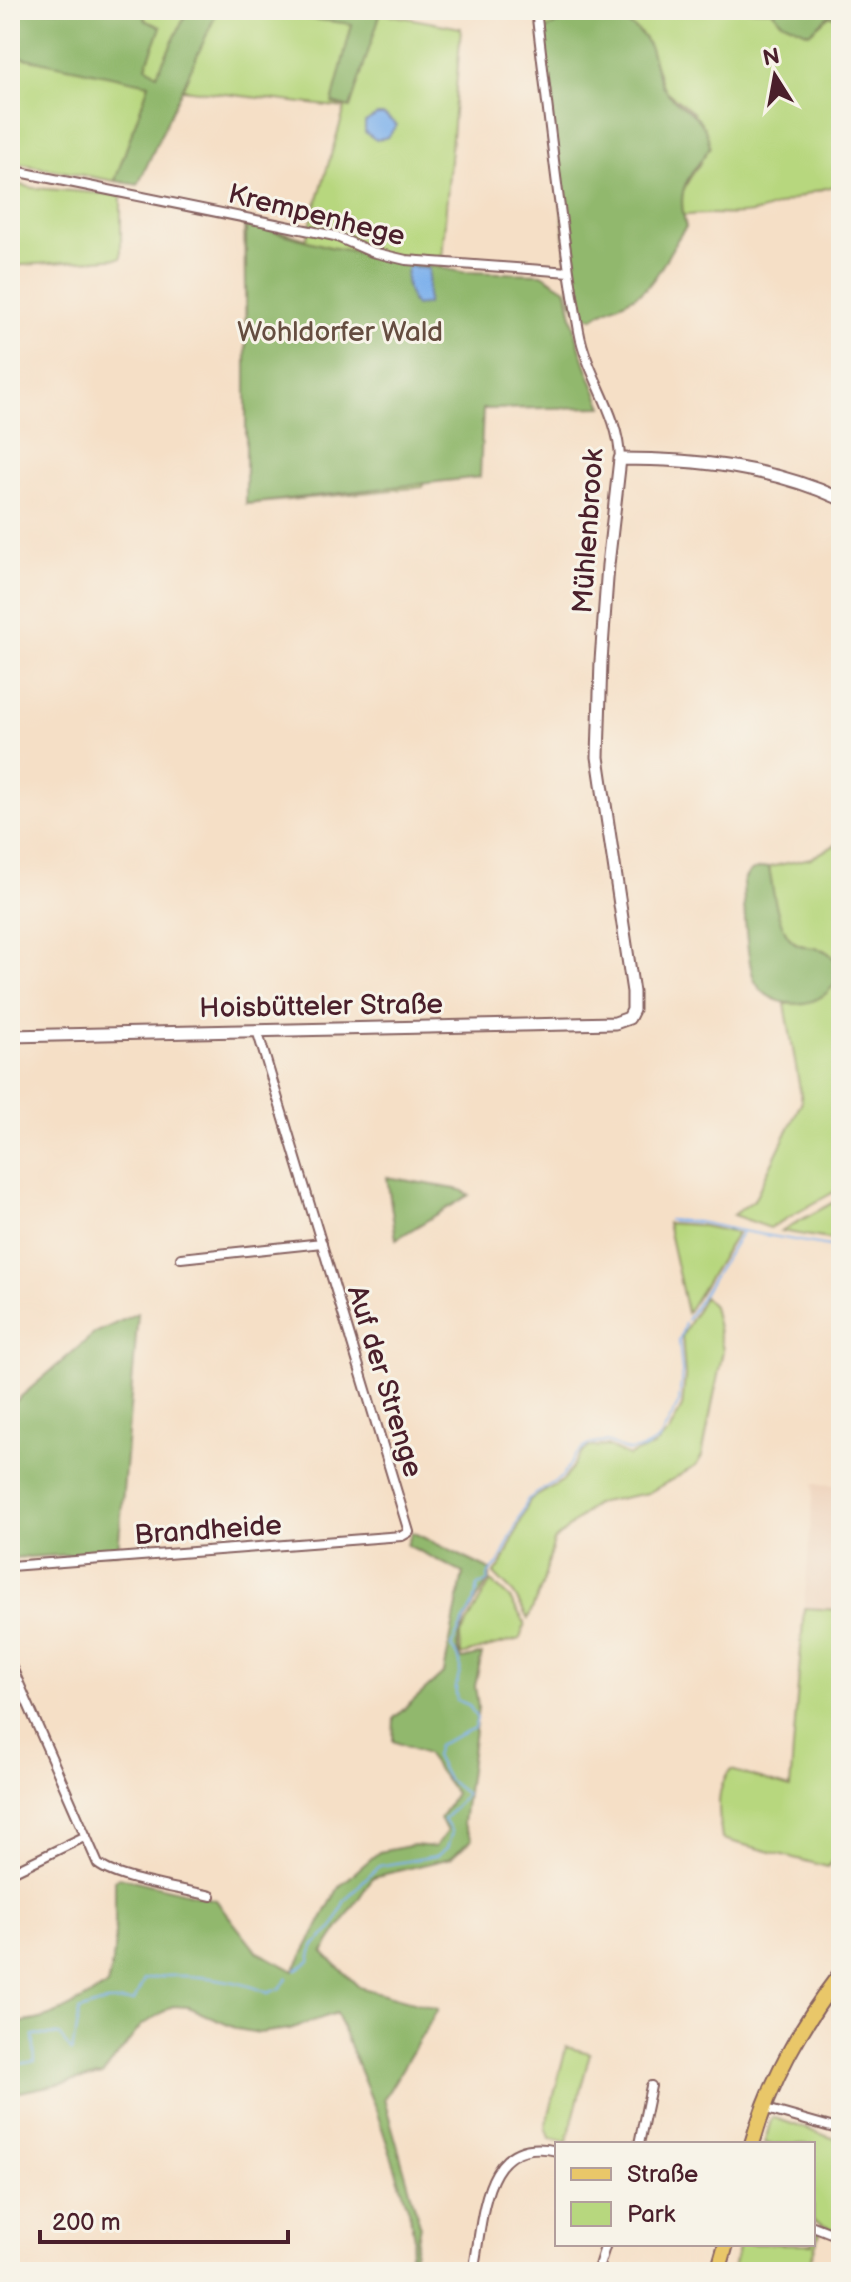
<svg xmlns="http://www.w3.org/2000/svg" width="851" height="2282" font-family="'Balsamiq Sans',sans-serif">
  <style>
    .built { fill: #eed1ba }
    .green { fill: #b7d77e; stroke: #807b54; stroke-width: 2 }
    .forest { fill: #91b86d; stroke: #6e6c4c; stroke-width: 2 }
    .water { fill: #80b2ec; stroke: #65688c; stroke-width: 2 }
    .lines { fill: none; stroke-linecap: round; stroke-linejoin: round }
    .stream { stroke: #80b2ec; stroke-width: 2 }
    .minor-casing { stroke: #866261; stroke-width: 12 }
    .tertiary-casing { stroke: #866261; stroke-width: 15 }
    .primary-casing { stroke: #866261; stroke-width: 18 }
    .minor { stroke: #fff; stroke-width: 8 }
    .tertiary { stroke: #fff; stroke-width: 11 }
    .primary { stroke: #e9c769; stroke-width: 14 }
    .labels { text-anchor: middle; stroke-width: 6; stroke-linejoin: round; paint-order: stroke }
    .street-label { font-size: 28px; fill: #4a1f2b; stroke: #f7f3e8 }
    .park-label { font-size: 28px; fill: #654d40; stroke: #f7f3e8 }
  </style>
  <rect width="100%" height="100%" fill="#f7f3e8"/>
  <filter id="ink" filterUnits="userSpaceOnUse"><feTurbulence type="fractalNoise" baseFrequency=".0125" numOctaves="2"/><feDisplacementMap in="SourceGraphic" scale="16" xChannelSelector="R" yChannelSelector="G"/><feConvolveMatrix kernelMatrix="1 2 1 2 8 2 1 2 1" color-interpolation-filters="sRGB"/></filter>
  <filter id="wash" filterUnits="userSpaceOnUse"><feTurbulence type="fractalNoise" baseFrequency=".006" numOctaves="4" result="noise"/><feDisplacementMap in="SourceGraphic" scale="32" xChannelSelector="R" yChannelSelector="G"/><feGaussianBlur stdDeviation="1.8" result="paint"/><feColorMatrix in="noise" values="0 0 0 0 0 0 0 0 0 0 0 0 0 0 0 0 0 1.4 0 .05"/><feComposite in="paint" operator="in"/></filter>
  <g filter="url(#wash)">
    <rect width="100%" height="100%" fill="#f5dfc6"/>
    <path class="built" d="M814,1484L841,1485V1610L804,1608Z"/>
    <path class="green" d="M10,10H365L461,28L423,487L248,504L244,220L306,239L345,108L182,89L150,82L115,181L10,162Z
      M540,10H772L781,21L830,15L841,21V185C810,189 783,207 752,213C730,217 706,211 683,216C677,193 688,180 701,162L694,113L663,89L651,52L596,14L563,20L542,32Z
      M10,183L34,188L121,195V258L10,266Z
      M841,842V1188L770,1228L733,1215L754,1200L802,1101L785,1004L801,1003L824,950C814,948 800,947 793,941C774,925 773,889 769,867L811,858Z
      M841,1198V1241L781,1231Z
      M667,1223L698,1225L737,1233L687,1313Z
      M704,1297L713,1306L723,1350L702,1456L696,1466L648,1493L596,1503L554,1541L542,1586L528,1619L514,1594L494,1574L502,1564L530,1500L564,1480L580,1455L589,1447L607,1446L628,1456L656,1445L669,1432L682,1407L685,1376L682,1336Z
      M491,1581L510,1599L525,1623L520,1639L461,1655L460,1636Z
      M804,1608L841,1610V1846L828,1867L722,1839C719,1816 714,1788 731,1770L790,1788Z
      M566,2047L590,2053L567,2142L550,2138L546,2127Z
      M772,2117L841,2141V2233L813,2221V2144H764Z
      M813,2231L820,2233L806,2272H732L739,2244H813Z"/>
    <path class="forest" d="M15,10H142L146,21L161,27L146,66L157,74L188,10H218L138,185L115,181L149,84L10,55Z
      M238,10L381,12L350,108L332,103L352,24Z
      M772,10H841V21L830,15L809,33L781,21Z
      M596,14C612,18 630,22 641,34C656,49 653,76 666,91C685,115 705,111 710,147C688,181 675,185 686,227C671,245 664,269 648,286C633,302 610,305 593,318L580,315L572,302L542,32L563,20Z
      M246,224L330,247L462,272L542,274L567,290C574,334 585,367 603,407L483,409L480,477L246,504Z
      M769,867C772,886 778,935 797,944C812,950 827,945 836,962C837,970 838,979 833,986C815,1011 771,1009 756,983C746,966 744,904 743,883C748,869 755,869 769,867Z
      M387,1177L461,1190L469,1195L396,1239Z
      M138,1313L118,1552L10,1558V1406L95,1333Z
      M412,1532L490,1570V1578C479,1598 447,1639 462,1659L482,1654L475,1686L478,1707L463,1823L472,1839L451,1858L373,1877L323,1952L359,1987L438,2009L384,2099L420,2225L410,2272H405L414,2238L409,2210L376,2110L336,2013L290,2029L259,2033L237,2029L188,2007L173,2006L141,2026L102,2075L10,2094V2022C44,2026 78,2002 107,1986L115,1949V1880L119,1877L216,1900L256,1951L294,1971L339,1887L360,1868L379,1852L414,1845L435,1847L447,1831L440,1819L455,1793L426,1754L393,1741L394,1718L444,1673L463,1573L407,1545Z"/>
    <path class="water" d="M377,115H384L397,125L388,137L376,140L365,132V122Z
      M409,266L429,269L427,304L415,306C409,296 402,277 409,266Z"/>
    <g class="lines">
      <path class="stream" d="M669,1220L698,1222L742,1231
        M687,1320L742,1231L841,1248
        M296,1970L310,1961L313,1946L333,1928L344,1902L365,1879L379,1866L436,1856L447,1848L452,1832L444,1820L466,1794L447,1779L435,1756L438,1745L474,1728L477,1719L469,1705L457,1700C451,1678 471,1670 452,1647C458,1625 476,1609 478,1585L487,1582L489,1573L499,1563L528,1499L562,1477L575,1456L589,1444L607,1442L628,1451L642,1449L659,1440L679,1403L682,1372L679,1341L685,1323
        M10,2066L35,2061L33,2035H59L72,2052L79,2011L106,2002L134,2001L144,1980C175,1970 238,1979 268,1993L280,1988L288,1978"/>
    </g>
  </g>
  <g filter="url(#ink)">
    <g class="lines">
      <defs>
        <path id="minor" d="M536,10C549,117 560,225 579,331C587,376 619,413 620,459
          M10,170L335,236L372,252L406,260L569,272
          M181,1258L322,1243
          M10,1566L402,1536L409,1532L257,1030
          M10,1663L98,1864C118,1880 184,1889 211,1896
          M10,1873L86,1836
          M763,2108L841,2130
          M639,2144L651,2086
          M813,2226L841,2237
          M473,2272C484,2220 481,2133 557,2151
          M597,2272L606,2244"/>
        <path id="tertiary" d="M10,1036L615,1023L629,1018L633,1010V992L598,757L601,661L608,565L620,459C696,459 772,467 841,499"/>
        <path id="primary" d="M752,2144C770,2080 801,2026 841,1973
          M718,2272L726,2244"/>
      </defs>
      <use href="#minor" class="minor-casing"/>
      <use href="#tertiary" class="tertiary-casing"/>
      <use href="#primary" class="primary-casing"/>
      <use href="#minor" class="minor"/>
      <use href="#tertiary" class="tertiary"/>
      <use href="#primary" class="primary"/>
    </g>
  </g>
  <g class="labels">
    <g class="street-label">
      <text transform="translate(317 214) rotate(14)" y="10">Krempenhege</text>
      <text transform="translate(587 531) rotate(-86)" y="10">Mühlenbrook</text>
      <text transform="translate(321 1005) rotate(-1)" y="10">Hoisbütteler Straße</text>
      <text transform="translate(386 1381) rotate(73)" y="10">Auf der Strenge</text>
      <text transform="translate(208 1529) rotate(-4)" y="10">Brandheide</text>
    </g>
    <g class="park-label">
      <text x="340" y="341">Wohldorfer Wald</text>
    </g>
  </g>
  <rect width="851" height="2282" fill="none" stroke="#f7f3e8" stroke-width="40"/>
  <rect x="555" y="2142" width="260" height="104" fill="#f7f3e8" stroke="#b29e9c" stroke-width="2"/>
  <rect x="571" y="2168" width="40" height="12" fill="#e9c769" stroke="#b29e9c" stroke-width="2"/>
  <text x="627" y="2182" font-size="24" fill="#4a1f2b">Straße</text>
  <rect x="571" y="2202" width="40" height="24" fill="#b7d77e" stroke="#b29e9c" stroke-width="2"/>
  <text x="627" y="2222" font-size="24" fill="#4a1f2b">Park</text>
  <g transform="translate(775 76) rotate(349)" stroke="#f7f3e8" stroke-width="6" paint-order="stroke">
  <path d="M0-6L14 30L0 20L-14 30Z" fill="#4a1f2b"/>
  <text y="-12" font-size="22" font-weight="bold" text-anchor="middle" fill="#4a1f2b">N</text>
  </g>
  <path d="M40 2230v12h248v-12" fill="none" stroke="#4a1f2b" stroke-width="4"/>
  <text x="52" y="2230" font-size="24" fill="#4a1f2b" stroke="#f7f3e8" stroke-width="6" paint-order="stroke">200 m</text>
</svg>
